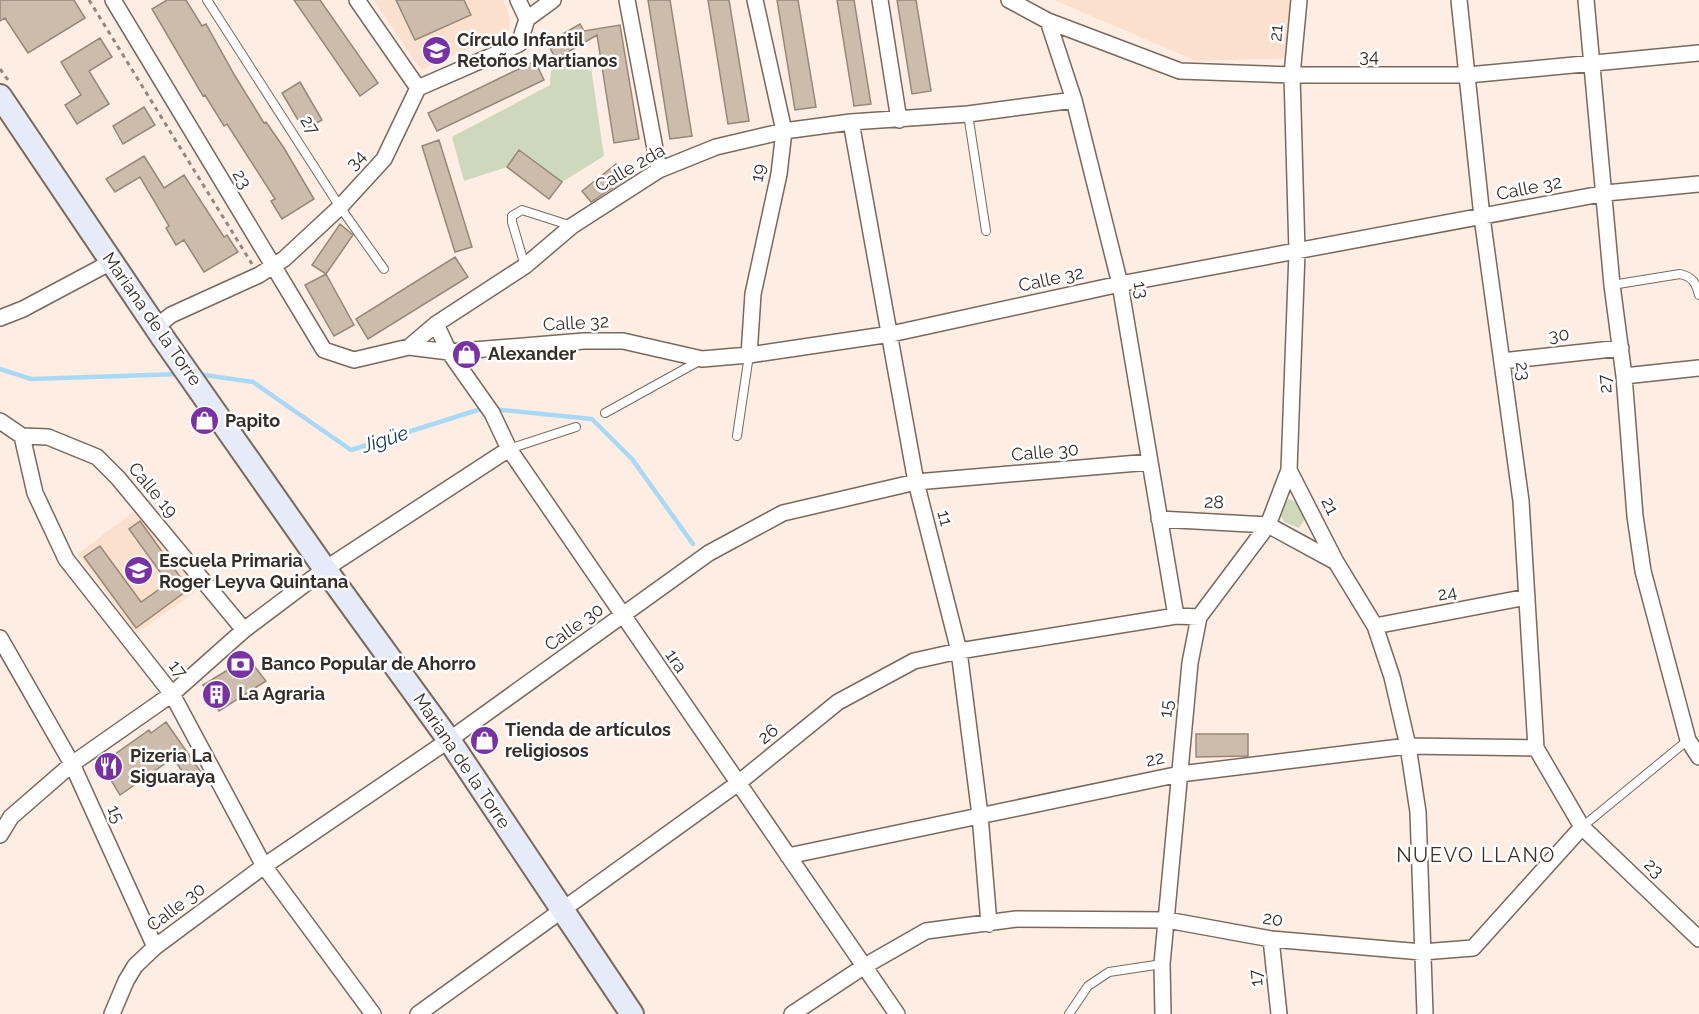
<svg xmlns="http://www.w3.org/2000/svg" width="1699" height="1014" font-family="Raleway,sans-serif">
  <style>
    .built { fill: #fbe0cd }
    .green { fill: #ced8bc }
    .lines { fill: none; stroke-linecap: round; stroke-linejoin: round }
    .stream { stroke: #a8daf7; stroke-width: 4.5 }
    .building { fill: #cdbbac; stroke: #978779; stroke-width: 1.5 }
    .lane-casing { stroke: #7a685c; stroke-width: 10 }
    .street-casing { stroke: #7a685c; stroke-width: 18 }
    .secondary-casing { stroke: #7a685c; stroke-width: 26 }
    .path { stroke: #93877f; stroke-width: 3; stroke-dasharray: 4.5 4.5; stroke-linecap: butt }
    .lane { stroke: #fff; stroke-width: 8 }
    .street { stroke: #fff; stroke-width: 15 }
    .secondary { stroke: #e6ebf9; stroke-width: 22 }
    .labels { text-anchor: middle; stroke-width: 5; stroke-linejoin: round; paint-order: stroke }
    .street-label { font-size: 18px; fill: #352d28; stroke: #fff }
    .poi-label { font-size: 18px; font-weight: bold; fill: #352d28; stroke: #fff; text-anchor: start }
    .water-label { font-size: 20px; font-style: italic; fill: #0e394d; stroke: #fff }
    .neighbourhood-label { font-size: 20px; letter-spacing: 1.5px; fill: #3d2e23; stroke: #fff }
  </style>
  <rect width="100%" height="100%" fill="#fdede2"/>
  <path class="built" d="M374,0H503L510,17L509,30L421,70Z
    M1054,0H1298L1299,58L1196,61Z
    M137,509L199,589L136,634L78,554Z"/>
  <path class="green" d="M589,54L604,156L562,182L519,150L507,167L464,181L452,137L550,85L551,71Z
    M1289,499L1304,506L1306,517L1299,528L1284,522L1278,511Z"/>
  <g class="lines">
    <path class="stream" d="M0,369L31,379L180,374
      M197,374L253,382L351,450L484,408
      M492,409L592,419L632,459L693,544"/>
  </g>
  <path class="building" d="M0,0H74L85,18L28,53L5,18L0,21Z
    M167,0H186L202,26L206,24L235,76L264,123L266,122L284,148L314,199L282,219L271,201L275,199L227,124L224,126L205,95L203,96L152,9Z
    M294,0H320L378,83L360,96Z
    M396,0H464L471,15L415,40Z
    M648,0H670L692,136L670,139Z
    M708,0H729L749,121L728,124Z
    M777,0H798L816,107L795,110Z
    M837,0H854L871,104L854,106Z
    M897,0H916L931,91L912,94Z
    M580,24L584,31L620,25L639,139L614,143L597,35L556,59L547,43Z
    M100,38L112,57L89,71L109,104L77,124L65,105L81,95L61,62Z
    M535,61L544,80L437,131L428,113Z
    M300,82L322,120L304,130L282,93Z
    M144,107L155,125L123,144L113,126Z
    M439,140L472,247L455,252L422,146Z
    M519,150L562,182L549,199L507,167Z
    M144,156L164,188L184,175L224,237L227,235L238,252L204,272L184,240L176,245L166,228L169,226L140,177L115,192L106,179Z
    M616,164L627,178L591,202L582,191Z
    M340,224L353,235L326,274L312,265Z
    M455,257L468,277L368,339L356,319Z
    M326,274L354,325L334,336L305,285Z
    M140,521L189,589L136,628L84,557L100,546L141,602L168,583L129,529Z
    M244,653L266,681L219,711L203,685L231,668L228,665Z
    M166,722L203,775L191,784L173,758L120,795L101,764L149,730L151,733Z
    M1196,734H1248V756L1196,757Z"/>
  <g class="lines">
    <defs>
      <path id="lane" d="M207,0L340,207L384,269
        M968,114L986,231
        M525,266L512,222V216L522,210L572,226
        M1612,285L1680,274C1693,277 1696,283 1699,295
        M605,413L701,360
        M737,436L749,355
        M509,449L576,427
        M1582,827L1688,740
        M1069,1014L1088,986L1109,972L1162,964"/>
      <path id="street" d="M113,0L324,350L354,360L409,347L436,324L525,266L572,226L659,170L716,147L784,131L851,122L968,114L1074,100
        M357,0L418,88
        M518,0L527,19
        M627,0L659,170
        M880,0L899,120
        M1009,0L1048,21L1074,100L1120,284L1176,616
        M1299,0L1292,75L1297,252L1289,470L1336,562L1375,626L1392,677L1408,746L1418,812L1425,1014
        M1459,0L1482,217L1521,501L1536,748L1582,827L1699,939
        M1586,0L1612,285L1624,376L1635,516L1643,571L1688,740L1699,757
        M1048,21L1180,71L1292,75H1468L1699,53
        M851,122L916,482L959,651L980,815L989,924
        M0,318L23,309L113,261
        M436,324L449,352L492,413L509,449L897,1014
        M156,327L171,315L259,275L284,259L340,207L384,159L418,88L519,44L527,19L553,0
        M409,347L449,352L584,341H623L702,359L749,355L891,334L1120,284L1606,193L1699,184
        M749,355L753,294L779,174L784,131L755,0
        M1502,361L1621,348
        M1624,376L1699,368
        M0,421L22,436L48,437L97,457L118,478L244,630
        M22,436L35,493L66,559L172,694L264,866L373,1014
        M1159,519L1268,525L1336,562
        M1375,626L1527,597
        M0,638L72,764L155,947
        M0,835L11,817L72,764L172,694L244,630L325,569L509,449
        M788,856L1180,774L1408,746L1536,748
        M1271,939L1279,1014
        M112,1014L126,981L135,966L155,947L264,866L449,740L709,553L783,513L916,482L1150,462
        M418,1014L737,784L838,702L914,661L959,651L1176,616L1199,617
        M792,1014L863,967L926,931L1016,919L1167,920L1271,939L1422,952L1473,948L1582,827
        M1163,1014L1162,964L1190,663L1199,617L1268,525L1289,470"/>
      <path id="secondary" d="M0,96L163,338L325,569L449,740L632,1014"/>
    </defs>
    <use href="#lane" class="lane-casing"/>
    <use href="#street" class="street-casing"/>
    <use href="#secondary" class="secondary-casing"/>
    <path class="path" d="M89,0L252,264
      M0,69L8,80"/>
    <use href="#lane" class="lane"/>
    <use href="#street" class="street"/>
    <use href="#secondary" class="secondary"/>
  </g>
  <defs>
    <symbol id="school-disc" viewBox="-11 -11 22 22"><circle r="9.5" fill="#7931a4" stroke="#fff"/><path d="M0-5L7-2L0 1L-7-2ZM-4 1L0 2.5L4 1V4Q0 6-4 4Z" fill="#fff"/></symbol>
    <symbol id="shop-disc" viewBox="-11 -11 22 22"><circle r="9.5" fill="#7931a4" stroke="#fff"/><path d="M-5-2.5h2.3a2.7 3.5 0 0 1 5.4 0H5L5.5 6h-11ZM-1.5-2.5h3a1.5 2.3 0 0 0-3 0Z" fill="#fff"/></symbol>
    <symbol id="bank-disc" viewBox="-11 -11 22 22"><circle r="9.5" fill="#7931a4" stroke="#fff"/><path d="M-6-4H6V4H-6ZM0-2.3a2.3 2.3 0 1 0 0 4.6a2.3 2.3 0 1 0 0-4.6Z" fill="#fff"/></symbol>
    <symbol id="building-disc" viewBox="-11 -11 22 22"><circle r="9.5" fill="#7931a4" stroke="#fff"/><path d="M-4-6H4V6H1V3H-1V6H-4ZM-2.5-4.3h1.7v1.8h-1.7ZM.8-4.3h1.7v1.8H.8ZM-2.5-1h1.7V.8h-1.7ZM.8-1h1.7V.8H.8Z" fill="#fff"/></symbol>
    <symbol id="restaurant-disc" viewBox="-11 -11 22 22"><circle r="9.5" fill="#7931a4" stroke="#fff"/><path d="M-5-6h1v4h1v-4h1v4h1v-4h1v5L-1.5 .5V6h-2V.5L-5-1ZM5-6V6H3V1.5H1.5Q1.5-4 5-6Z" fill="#fff"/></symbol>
  </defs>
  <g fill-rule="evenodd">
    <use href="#school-disc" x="420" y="34" width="33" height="33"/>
    <use href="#shop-disc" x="450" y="338" width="33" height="33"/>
    <use href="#shop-disc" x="188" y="404" width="33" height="33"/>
    <use href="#school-disc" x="122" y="554" width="33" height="33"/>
    <use href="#bank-disc" x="224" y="648" width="33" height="33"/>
    <use href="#building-disc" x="200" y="678" width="33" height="33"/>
    <use href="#shop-disc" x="468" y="724" width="33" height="33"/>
    <use href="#restaurant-disc" x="92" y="750" width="33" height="33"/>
  </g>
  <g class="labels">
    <g class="street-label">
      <text transform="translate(1276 33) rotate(-85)" y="6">21</text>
      <text x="1369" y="62">34</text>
      <text transform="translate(310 125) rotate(57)" y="6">27</text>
      <text transform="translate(356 160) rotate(-47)" y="6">34</text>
      <text transform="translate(630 168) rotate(-30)" y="6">Calle 2da</text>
      <text transform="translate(758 173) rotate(-79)" y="6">19</text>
      <text transform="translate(242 179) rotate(59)" y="6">23</text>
      <text transform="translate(1529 188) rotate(-11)" y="6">Calle 32</text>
      <text transform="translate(1051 279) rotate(-12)" y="6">Calle 32</text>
      <text transform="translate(1141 290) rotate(80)" y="6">13</text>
      <text transform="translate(152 319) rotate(55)" y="6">Mariana de la Torre</text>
      <text transform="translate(576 323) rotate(-3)" y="6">Calle 32</text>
      <text transform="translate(1559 335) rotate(-6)" y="6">30</text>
      <text transform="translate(1523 371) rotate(82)" y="6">23</text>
      <text transform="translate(1605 384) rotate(-95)" y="6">27</text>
      <text transform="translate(1045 452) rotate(-5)" y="6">Calle 30</text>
      <text transform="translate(153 490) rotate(50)" y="6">Calle 19</text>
      <text transform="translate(1214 502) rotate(3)" y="6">28</text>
      <text transform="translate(1330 506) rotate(63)" y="6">21</text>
      <text transform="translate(945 518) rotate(76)" y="6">11</text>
      <text transform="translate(1447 593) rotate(-11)" y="6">24</text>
      <text transform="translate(574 627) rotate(-36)" y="6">Calle 30</text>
      <text transform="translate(676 661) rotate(56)" y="6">1ra</text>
      <text transform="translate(178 669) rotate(52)" y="6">17</text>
      <text transform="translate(1166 709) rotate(-85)" y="6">15</text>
      <text transform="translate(768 734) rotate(-39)" y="6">26</text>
      <text transform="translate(1155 759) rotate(-12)" y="6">22</text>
      <text transform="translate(462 761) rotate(56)" y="6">Mariana de la Torre</text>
      <text transform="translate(116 814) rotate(66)" y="6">15</text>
      <text transform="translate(1654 868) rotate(43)" y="6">23</text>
      <text transform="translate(176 907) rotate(-37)" y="6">Calle 30</text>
      <text transform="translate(1273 919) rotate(8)" y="6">20</text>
      <text transform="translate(1256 978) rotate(-96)" y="6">17</text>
    </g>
    <g class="poi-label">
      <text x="457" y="46">Círculo Infantil<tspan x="457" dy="21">Retoños Martianos</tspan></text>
      <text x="488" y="360">Alexander</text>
      <text x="225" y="427">Papito</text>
      <text x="159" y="567">Escuela Primaria<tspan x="159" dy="21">Roger Leyva Quintana</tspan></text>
      <text x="261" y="670">Banco Popular de Ahorro</text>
      <text x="238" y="700">La Agraria</text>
      <text x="505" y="736">Tienda de artículos<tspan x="505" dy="21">religiosos</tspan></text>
      <text x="130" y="762">Pizeria La<tspan x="130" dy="21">Siguaraya</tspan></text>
    </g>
    <g class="water-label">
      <text transform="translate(385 439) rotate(-18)" y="7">Jigüe</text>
    </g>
    <g class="neighbourhood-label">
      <text x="1476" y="862">NUEVO LLANO</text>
    </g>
  </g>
</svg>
